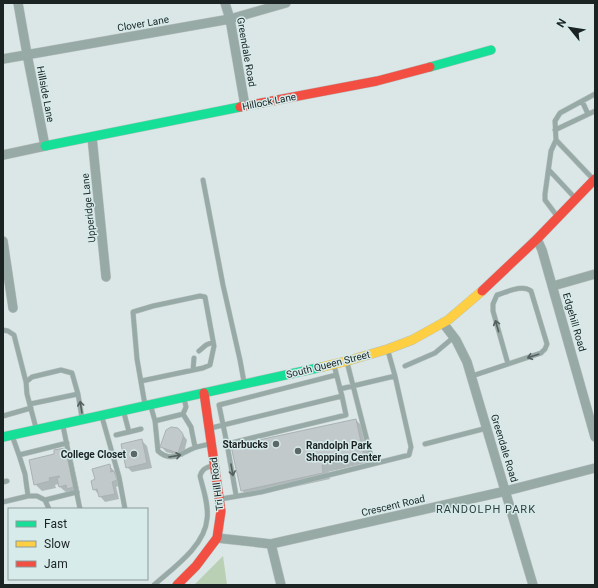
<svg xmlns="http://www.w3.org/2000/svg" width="598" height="588" font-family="Roboto,sans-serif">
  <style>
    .green { fill: #b9d0b4 }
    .shadow { fill: #0003 }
    .building { fill: #c1c9ca; stroke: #aab2b3 }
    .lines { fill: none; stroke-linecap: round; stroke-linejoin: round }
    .lane-casing { stroke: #b9c2c2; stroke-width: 5.5 }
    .street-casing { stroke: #b9c2c2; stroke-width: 10 }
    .fast-casing { stroke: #b9c2c2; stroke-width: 10 }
    .slow-casing { stroke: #b9c2c2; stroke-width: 10 }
    .jam-casing { stroke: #b9c2c2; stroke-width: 10 }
    .lane { stroke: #98aaa5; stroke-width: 4.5 }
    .street { stroke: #98aaa5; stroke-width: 9 }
    .fast { stroke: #16e098; stroke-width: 9 }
    .slow { stroke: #ffcf43; stroke-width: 9 }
    .jam { stroke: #f24e42; stroke-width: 9 }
    .oneway { stroke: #53605e }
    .poi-dot { fill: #5e6767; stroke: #d6ebea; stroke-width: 1.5 }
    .labels { text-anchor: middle; stroke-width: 3; stroke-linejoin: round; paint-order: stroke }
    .street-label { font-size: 10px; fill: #1b2323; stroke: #d6ebea }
    .poi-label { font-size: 10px; font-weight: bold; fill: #1b2323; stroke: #d6ebea; text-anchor: end }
    .neighbourhood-label { font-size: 11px; letter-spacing: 1px; fill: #2e403f; stroke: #d6ebea }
  </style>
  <rect width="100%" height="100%" fill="#dbe6e6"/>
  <path class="green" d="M223,556L227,585H194Z"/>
  <path class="shadow" d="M356,420L363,427L370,462L328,472L330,479L248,497L242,490Z
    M180,431L187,440L183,457L166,452L161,446Z
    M142,441L147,446L152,468L132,472L127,467Z
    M65,449L72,456L80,494L75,495L72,492L67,493L60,487L59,484L55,485L56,488L42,491L35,484L56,455Z
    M109,465L119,477L121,485L116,487L119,499L105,502L94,489L96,480Z"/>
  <path class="building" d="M356,419L364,456L322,465L323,473L241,491L231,446Z
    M171,427L178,428L183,434V438L178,453L160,447L166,430Z
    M142,439L147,463L126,468L121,444Z
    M65,448L74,487L67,489L66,485L59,487L57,478L60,477L59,476L49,478L50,481L34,485L29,460L54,454V450Z
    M110,464L111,471L110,472L114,471L117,480L112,482L115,494L99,497L97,489L93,490L91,481L95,479L92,469Z"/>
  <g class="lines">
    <defs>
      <path id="lane" d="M582,101L588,114
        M555,130L595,111
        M556,140L555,121L560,113L595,94
        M549,170L575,198
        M203,180L223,285L240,360L244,382
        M557,216L545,200V194L551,151L556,140L593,179
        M3,330L8,331L14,335L26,382
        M199,351L206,345L213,342
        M347,362L373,464
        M405,366L435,353L454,337
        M193,370L194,358
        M336,375L219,405L227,444L346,415L342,396
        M472,376L541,353L545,349L547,344L531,291C522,284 507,292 497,295L493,304V311L508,364
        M141,381L203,368L210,365L214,346L205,297L200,296L153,306L133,312L137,359L145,405
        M340,389L395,376L388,351
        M30,404L78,394
        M151,407L155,421L183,414L186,407L184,398
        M183,414L191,427L195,447
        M3,416L31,408
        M102,417L119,477L125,509
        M155,421L158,451C171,463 181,453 194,448C199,446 205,445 210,444
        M63,426L80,509
        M36,428L27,394L26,382L32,377L61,370L72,373L78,394L82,418
        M211,428L342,396L334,365
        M129,432L141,429
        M116,435L129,432L124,413
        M13,438L19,455
        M227,444L236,495
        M425,444L487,428
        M3,482L7,481
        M221,499L261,492L409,455L411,447L395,376
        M45,500L37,496H28L25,474L19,455L67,443
        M3,502L28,496
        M49,509L45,500L77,492
        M154,585C173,568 205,546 207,519C209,505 203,489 200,476C202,469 206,467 212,466"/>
      <path id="street" d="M225,3L230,19L245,106
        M3,59L230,19L286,3
        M92,137L106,277
        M3,155L45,146L27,54L18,3
        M537,239L542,250L595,437
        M3,241L13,308
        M553,286L595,274
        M443,323L456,340L467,362L533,585
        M217,538L271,544L506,491L595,468
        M271,544L281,585"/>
      <path id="fast" d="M430,67L491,50
        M45,146L240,107
        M3,437L322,367"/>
      <path id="slow" d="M322,367L347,361L388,349L412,340L448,320L482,291"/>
      <path id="jam" d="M240,107L377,81L430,67
        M482,291L537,239L595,179
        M177,585L196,566L217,538L221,511L204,393"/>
    </defs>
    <use href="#lane" class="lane-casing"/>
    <use href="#street" class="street-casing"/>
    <use href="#fast" class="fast-casing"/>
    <use href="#slow" class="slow-casing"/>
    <use href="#jam" class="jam-casing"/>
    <use href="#lane" class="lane"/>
    <use href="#street" class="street"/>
    <use href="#fast" class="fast"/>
    <use href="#slow" class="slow"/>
    <use href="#jam" class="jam"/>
  </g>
  <defs><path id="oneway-shaft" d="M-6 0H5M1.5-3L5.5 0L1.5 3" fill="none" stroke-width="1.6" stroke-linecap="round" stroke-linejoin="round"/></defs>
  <g class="oneway">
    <use href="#oneway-shaft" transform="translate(497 326) rotate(-106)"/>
    <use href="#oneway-shaft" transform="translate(533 356) rotate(162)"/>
    <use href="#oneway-shaft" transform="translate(81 407) rotate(-99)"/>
    <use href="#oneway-shaft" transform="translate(175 456) rotate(-10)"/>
    <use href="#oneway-shaft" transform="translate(232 470) rotate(80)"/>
  </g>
  <g class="poi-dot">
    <circle cx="276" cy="444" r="4"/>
    <circle cx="298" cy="451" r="4"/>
    <circle cx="134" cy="454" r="4"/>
  </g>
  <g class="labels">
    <g class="street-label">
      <text transform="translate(143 23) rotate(-10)" y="4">Clover Lane</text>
      <text transform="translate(247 52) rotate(80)" y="4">Greendale Road</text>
      <text transform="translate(46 94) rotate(79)" y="4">Hillside Lane</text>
      <text transform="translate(269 101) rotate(-11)" y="4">Hillock Lane</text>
      <text transform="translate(88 208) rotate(-96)" y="4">Upperidge Lane</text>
      <text transform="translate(575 322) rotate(74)" y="4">Edgehill Road</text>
      <text transform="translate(328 364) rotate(-14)" y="4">South Queen Street</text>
      <text transform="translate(505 448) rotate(73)" y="4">Greendale Road</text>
      <text transform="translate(216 484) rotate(-97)" y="4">Tri Hill Road</text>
      <text transform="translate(393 505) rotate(-13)" y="4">Crescent Road</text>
    </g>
    <g class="poi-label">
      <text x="268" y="448">Starbucks</text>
      <text x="306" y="449" text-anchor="start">Randolph Park<tspan x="306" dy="12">Shopping Center</tspan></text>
      <text x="126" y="458">College Closet</text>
    </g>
    <g class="neighbourhood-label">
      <text x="486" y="513">RANDOLPH PARK</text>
    </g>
  </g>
  <rect width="598" height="588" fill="none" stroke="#1b2323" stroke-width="8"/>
  <rect x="8" y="508" width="140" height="72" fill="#d6ebea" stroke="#8b9b9a"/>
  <rect x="16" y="521" width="20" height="6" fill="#16e098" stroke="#8b9b9a"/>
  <text x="44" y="528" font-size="12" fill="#1b2323">Fast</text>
  <rect x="16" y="541" width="20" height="6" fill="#ffcf43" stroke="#8b9b9a"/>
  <text x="44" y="548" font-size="12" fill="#1b2323">Slow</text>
  <rect x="16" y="561" width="20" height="6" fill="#f24e42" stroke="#8b9b9a"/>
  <text x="44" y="568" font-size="12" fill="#1b2323">Jam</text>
  <g transform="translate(570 28) rotate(300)" stroke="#d6ebea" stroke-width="3" paint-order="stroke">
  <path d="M0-3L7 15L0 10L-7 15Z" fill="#1b2323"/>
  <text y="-6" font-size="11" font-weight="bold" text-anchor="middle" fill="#1b2323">N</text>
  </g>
</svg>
